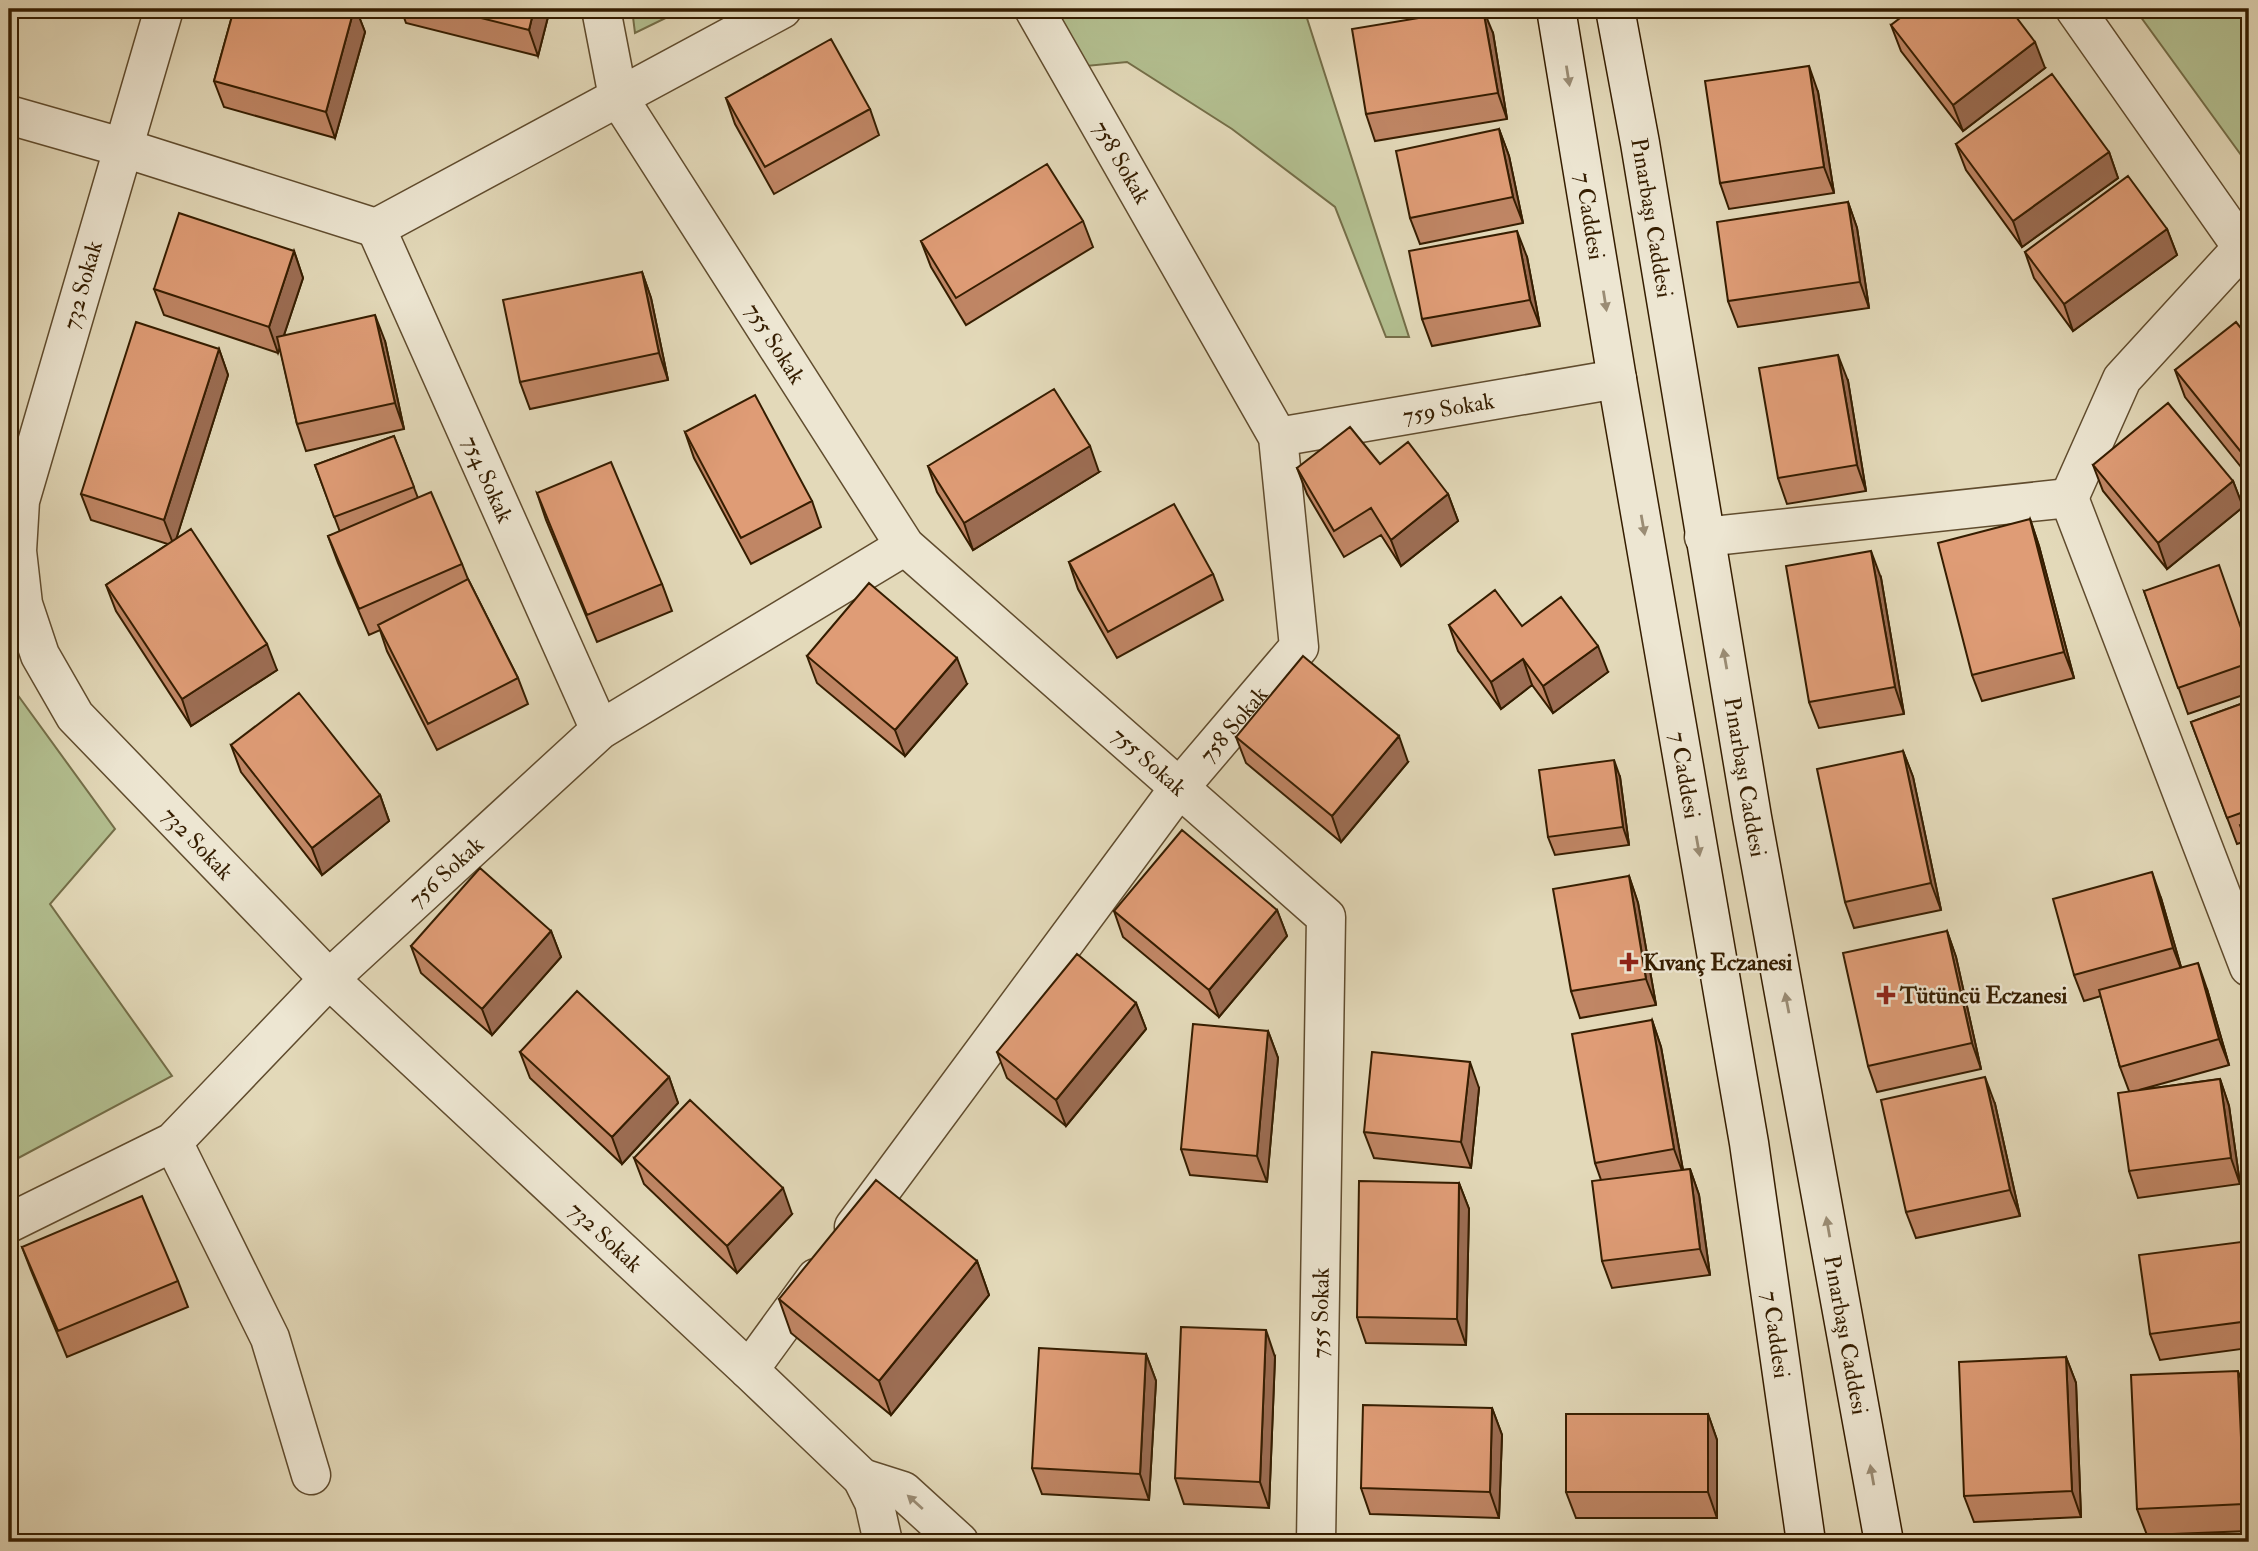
<svg xmlns="http://www.w3.org/2000/svg" width="2258" height="1551" font-family="'IM FELL Double Pica',serif">
  <style>
    .green { fill: #b3bf90; stroke: #746e48; stroke-width: 2 }
    .lines { fill: none; stroke-linecap: round; stroke-linejoin: round }
    .street-casing { stroke: #604c2e; stroke-width: 41 }
    .secondary-casing { stroke: #351d00; stroke-width: 41 }
    .street { stroke: #ede6d2; stroke-width: 38 }
    .secondary { stroke: #ede6d2; stroke-width: 38 }
    .wall { fill: #c08665; stroke: #351d00; stroke-width: 2 }
    .shaded-wall { fill: #9c6d53; stroke: #351d00; stroke-width: 2 }
    .building { fill: #df9c76; stroke: #351d00; stroke-width: 2 }
    .oneway { fill: #9a8c74 }
    .poi-dot { fill: #8f2418; stroke: #ede6d2; stroke-width: 2.5 }
    .labels { text-anchor: middle; stroke-width: 5; stroke-linejoin: round; paint-order: stroke }
    .street-label { font-size: 23px; fill: #351d00; stroke: #ede6d2 }
    .poi-label { font-size: 23px; font-weight: bold; fill: #351d00; stroke: #ede6d2; text-anchor: start }
  </style>
  <rect width="100%" height="100%" fill="#e3d9b9"/>
  <filter id="stains"><feTurbulence type="fractalNoise" baseFrequency=".00286" numOctaves="4"/><feColorMatrix values="0 0 0 0 .2 0 0 0 0 .09 0 0 0 0 .02 0 0 0 .5 -.17"/></filter>
  <radialGradient id="worn" r=".72"><stop offset=".6" stop-color="#630" stop-opacity="0"/><stop offset="1" stop-color="#630" stop-opacity=".3"/></radialGradient>
  <path class="green" d="M632,9H684L635,33Z
    M1055,9H1304L1409,337H1386L1335,207L1232,129L1127,62L1086,66Z
    M2135,9H2249V166Z
    M9,683L115,829L50,904L172,1076L9,1163Z"/>
  <g class="lines">
    <defs>
      <g id="street">
        <path id="s1" d="M164,9L20,501L17,551L23,604L40,655L75,716L329,979L749,1370L862,1478L874,1502L883,1542"/>
        <path id="s2" d="M601,9L618,97L905,546L1326,917L1316,1542"/>
        <path d="M2075,9L2249,257"/>
        <path d="M9,115L121,147L376,228L782,9"/>
        <path id="s3" d="M376,228L600,730"/>
        <path id="s4" d="M1278,437L1617,379"/>
        <path d="M2069,498L2122,379L2242,248L2249,243"/>
        <path d="M1704,537L2069,498L2249,967"/>
        <path d="M173,1142L270,1338L311,1475"/>
        <path id="s5" d="M9,1223L173,1142L329,979L600,730L905,546"/>
        <path id="s6" d="M854,1227L1179,788L1299,647L1278,437L1034,9"/>
        <path d="M749,1370L816,1278"/>
        <path d="M862,1478L903,1491L959,1542"/>
      </g>
      <g id="secondary">
        <path id="s7" d="M1556,9L1617,379L1749,1143L1806,1542"/>
        <path id="s8" d="M1615,9L1640,143L1752,817L1884,1542"/>
      </g>
    </defs>
    <use href="#street" class="street-casing"/>
    <use href="#secondary" class="secondary-casing"/>
    <use href="#street" class="street"/>
    <use href="#secondary" class="secondary"/>
  </g>
  <path class="wall" d="M234,9H356L365,32L335,138L224,107L214,81Z
    M401,9H550L538,56L406,23Z
    M1891,25L2045,68L1963,131L1901,51Z
    M1493,33L1507,119L1375,141L1366,114Z
    M1818,92L1834,193L1729,209L1720,183Z
    M726,98L870,109L879,135L774,194L735,124Z
    M1499,129L1509,156L1523,223L1420,244L1410,218Z
    M1956,144L2109,152L2118,178L2022,247L1966,170Z
    M1848,202L1857,228L1869,308L1738,327L1728,301Z
    M1083,221L1093,247L966,325L931,267L921,241Z
    M2167,229L2177,255L2073,331L2034,278L2025,252Z
    M294,251L303,278L284,335L385,341L404,429L306,451L297,424L280,348L278,353L164,315L154,289Z
    M1527,257L1540,326L1432,346L1422,319Z
    M642,272L651,298L668,380L530,409L520,382Z
    M2249,338V477L2185,397L2175,370Z
    M219,349L228,375L176,539L277,670L191,726L116,611L106,585L168,544L91,520L81,494Z
    M1848,381L1866,491L1787,504L1778,478Z
    M685,432L812,501L821,527L751,564L694,458Z
    M394,436L418,498L462,564L468,579L518,678L528,704L437,750L387,651L380,630L369,635L338,563L328,536L340,532L315,465Z
    M1380,464L1448,494L1458,521L1401,566L1381,535L1344,557L1307,494L1297,468Z
    M2093,465L2233,481L2243,507L2167,569L2103,491Z
    M928,466L1099,472L973,550L937,492Z
    M537,493L662,584L672,611L597,642L546,520Z
    M2030,519L2039,546L2074,678L1982,701L1972,675Z
    M1069,562L1213,574L1223,600L1117,658L1078,589Z
    M1881,578L1904,714L1819,728L1809,702Z
    M2144,591L2249,650V693L2188,714Z
    M1449,625L1522,626L1608,672L1553,713L1532,685L1501,709L1458,651Z
    M807,656L967,684L905,756L817,683Z
    M2249,701V850L2246,841L2237,844L2191,722Z
    M1236,737L1408,762L1341,842L1246,763Z
    M231,745L380,795L389,821L322,875L241,772Z
    M1903,751L1913,777L1941,910L1854,928L1845,902Z
    M1620,777L1629,845L1555,855L1548,837Z
    M1629,876L1638,903L1656,1005L1580,1018L1571,991Z
    M2161,898L2181,967L2207,989L2229,1065L2139,1090L2220,1079L2229,1106L2240,1184L2138,1198L2129,1171V1091L2120,1067L2101,996L2084,1001L2074,975Z
    M1277,910L1287,936L1219,1017L1123,937L1114,911Z
    M551,931L561,957L492,1035L421,973L411,946Z
    M1947,931L1956,957L1981,1069L1877,1092L1868,1066Z
    M1136,1003L1146,1029L1066,1126L1007,1078L997,1052Z
    M1652,1020L1661,1047L1683,1170L1690,1169L1699,1195L1710,1275L1612,1288L1602,1261L1601,1180L1595,1163Z
    M1268,1031L1278,1058L1267,1182L1190,1175L1181,1149Z
    M520,1052L669,1077L678,1103L622,1164L530,1078Z
    M1479,1088L1471,1168L1374,1158L1364,1132Z
    M1995,1104L2020,1216L1916,1238L1906,1212Z
    M634,1158L792,1214L737,1273L644,1184Z
    M1459,1183L1469,1209L1466,1345L1366,1343L1357,1317Z
    M2241,1242L2249,1263V1348L2160,1360L2150,1334Z
    M22,1247L178,1281L188,1307L67,1357L32,1273Z
    M977,1261L989,1295L891,1415L791,1333L779,1299Z
    M1146,1354L1156,1381L1149,1500L1042,1494L1032,1468Z
    M1275,1357L1269,1508L1184,1504L1175,1478Z
    M2066,1357L2076,1383L2081,1517L1974,1522L1964,1496Z
    M2248,1397L2249,1429V1531L2147,1535L2137,1509Z
    M1492,1408L1502,1435L1499,1518L1370,1514L1361,1488Z
    M1708,1414L1717,1440V1518H1576L1566,1492Z"/>
  <path class="shaded-wall" d="M354,9H356L365,32L335,138L326,112Z
    M534,9H550L538,56L529,30Z
    M1483,9L1493,33L1507,119L1498,93Z
    M2035,42L2045,68L1963,131L1953,105Z
    M1809,66L1818,92L1834,193L1824,167Z
    M1499,129L1509,156L1523,223L1513,197Z
    M2109,152L2118,178L2022,247L2013,221Z
    M1848,202L1857,228L1869,308L1860,282Z
    M2167,229L2177,255L2073,331L2064,304Z
    M1517,231L1527,257L1540,326L1530,300Z
    M294,251L303,278L278,353L269,327Z
    M642,272L651,298L668,380L659,353Z
    M375,315L385,341L404,429L395,403Z
    M219,349L228,375L174,546L164,520Z
    M1838,355L1848,381L1866,491L1857,465Z
    M2249,445V476L2241,452Z
    M1090,446L1099,472L973,550L964,523Z
    M2233,481L2243,507L2167,569L2158,543Z
    M1448,494L1458,521L1401,566L1391,540Z
    M2030,519L2039,546L2074,678L2064,652Z
    M1871,551L1881,578L1904,714L1895,687Z
    M267,644L277,670L191,726L182,699Z
    M1598,646L1608,672L1553,713L1543,686Z
    M957,658L967,684L905,756L895,730Z
    M1523,659L1532,685L1501,709L1491,682Z
    M1399,736L1408,762L1341,842L1332,816Z
    M1903,751L1913,777L1941,910L1931,883Z
    M1614,760L1620,777L1629,845L1623,827Z
    M380,795L389,821L322,875L312,848Z
    M2152,872L2161,898L2183,974L2173,948Z
    M1629,876L1638,903L1656,1005L1646,979Z
    M1277,910L1287,936L1219,1017L1209,990Z
    M551,931L561,957L492,1035L482,1009Z
    M1947,931L1956,957L1981,1069L1972,1043Z
    M2198,963L2207,989L2229,1065L2219,1039Z
    M1136,1003L1146,1029L1066,1126L1056,1100Z
    M1652,1020L1661,1047L1684,1176L1674,1149Z
    M1268,1031L1278,1058L1267,1182L1257,1156Z
    M1470,1062L1479,1088L1471,1168L1461,1142Z
    M669,1077L678,1103L622,1164L612,1137Z
    M1985,1077L1995,1104L2020,1216L2010,1190Z
    M2220,1079L2229,1106L2240,1184L2231,1158Z
    M1690,1169L1699,1195L1710,1275L1700,1249Z
    M1459,1183L1469,1209L1466,1345L1457,1319Z
    M783,1188L792,1214L737,1273L727,1246Z
    M2241,1242L2249,1263V1299Z
    M977,1261L989,1295L891,1415L879,1381Z
    M1266,1330L1275,1357L1269,1508L1260,1482Z
    M1146,1354L1156,1381L1149,1500L1140,1474Z
    M2066,1357L2076,1383L2081,1517L2072,1491Z
    M2238,1371L2248,1397L2249,1429V1519L2244,1504Z
    M1492,1408L1502,1435L1499,1518L1490,1492Z
    M1708,1414L1717,1440V1518L1708,1492Z"/>
  <path class="building" d="M234,9H354L326,112L214,81Z
    M445,9H534L529,30Z
    M1473,9H1483L1498,93L1366,114L1352,29Z
    M1912,9H2010L2035,42L1953,105L1891,25Z
    M831,39L870,109L765,167L726,98Z
    M1809,66L1824,167L1720,183L1705,81Z
    M2052,74L2109,152L2013,221L1956,144Z
    M1499,129L1513,197L1410,218L1396,151Z
    M1047,164L1083,221L956,298L921,241Z
    M2128,176L2167,229L2064,304L2025,252Z
    M1848,202L1860,282L1728,301L1717,222Z
    M179,213L294,251L269,327L154,289Z
    M1517,231L1530,300L1422,319L1409,251Z
    M642,272L659,353L520,382L503,300Z
    M375,315L395,403L297,424L277,337Z
    M136,322L219,349L164,520L81,494Z
    M2236,322L2249,338V445L2241,452L2175,370Z
    M1838,355L1857,465L1778,478L1759,368Z
    M1054,389L1090,446L964,523L928,466Z
    M755,395L812,501L741,538L685,432Z
    M2168,403L2233,481L2158,543L2093,465Z
    M1350,427L1380,464L1408,442L1448,494L1391,540L1371,508L1334,531L1297,468Z
    M394,436L414,487L334,517L315,465Z
    M611,462L662,584L587,615L537,493Z
    M431,492L462,564L359,609L328,536Z
    M1174,504L1213,574L1108,632L1069,562Z
    M2030,519L2064,652L1972,675L1938,543Z
    M191,529L267,644L182,699L106,585Z
    M1871,551L1895,687L1809,702L1786,566Z
    M2219,565L2249,651V663L2178,688L2144,591Z
    M468,579L518,678L428,724L378,625Z
    M869,583L957,658L895,730L807,656Z
    M1495,590L1522,626L1561,597L1598,646L1543,686L1523,659L1491,682L1449,625Z
    M1303,656L1399,736L1332,816L1236,737Z
    M299,693L380,795L312,848L231,745Z
    M2249,701V810L2227,818L2191,722Z
    M1903,751L1931,883L1845,902L1817,769Z
    M1614,760L1623,827L1548,837L1539,770Z
    M2249,822V850L2240,825Z
    M1182,830L1277,910L1209,990L1114,911Z
    M480,868L551,931L482,1009L411,946Z
    M2152,872L2173,948L2074,975L2053,899Z
    M1629,876L1646,979L1571,991L1553,889Z
    M1947,931L1972,1043L1868,1066L1843,953Z
    M1077,954L1136,1003L1056,1100L997,1052Z
    M2198,963L2219,1039L2120,1067L2099,990Z
    M577,991L669,1077L612,1137L520,1052Z
    M1652,1020L1674,1149L1595,1163L1572,1034Z
    M1193,1024L1268,1031L1257,1156L1181,1149Z
    M1372,1052L1470,1062L1461,1142L1364,1132Z
    M1985,1077L2010,1190L1906,1212L1881,1100Z
    M2220,1079L2231,1158L2129,1171L2118,1093Z
    M690,1100L783,1188L727,1246L634,1158Z
    M1690,1169L1700,1249L1602,1261L1592,1181Z
    M876,1180L977,1261L879,1381L779,1299Z
    M1359,1181L1459,1183L1457,1319L1357,1317Z
    M142,1196L178,1281L58,1331L22,1247Z
    M2241,1242L2249,1299V1321L2150,1334L2139,1255Z
    M1181,1327L1266,1330L1260,1482L1175,1478Z
    M1039,1348L1146,1354L1140,1474L1032,1468Z
    M2066,1357L2072,1491L1964,1496L1959,1362Z
    M2238,1371L2244,1504L2137,1509L2131,1375Z
    M1363,1405L1492,1408L1490,1492L1361,1488Z
    M1566,1414H1708V1492H1566Z"/>
  <defs><path id="oneway-solid" d="M-6-.8H1V-3.2L6.5 0L1 3.2V.8H-6Z" transform="scale(1.75)"/></defs>
  <g class="oneway">
    <use href="#oneway-solid" transform="translate(1568 76) rotate(81)"/>
    <use href="#oneway-solid" transform="translate(1605 301) rotate(81)"/>
    <use href="#oneway-solid" transform="translate(1643 525) rotate(80)"/>
    <use href="#oneway-solid" transform="translate(1725 659) rotate(-100)"/>
    <use href="#oneway-solid" transform="translate(1698 846) rotate(80)"/>
    <use href="#oneway-solid" transform="translate(1787 1003) rotate(-101)"/>
    <use href="#oneway-solid" transform="translate(1828 1227) rotate(-100)"/>
    <use href="#oneway-solid" transform="translate(1872 1475) rotate(-100)"/>
    <use href="#oneway-solid" transform="translate(915 1502) rotate(-138)"/>
  </g>
  <g class="poi-dot">
    <path d="M1625.5 951.5h7v7h7v7h-7v7h-7v-7h-7v-7h7z"/>
    <path d="M1882.5 984.5h7v7h7v7h-7v7h-7v-7h-7v-7h7z"/>
  </g>
  <g class="labels">
    <g class="street-label">
      <text transform="translate(1122 162) rotate(60)" y="8">758 Sokak</text>
      <text dy="8" stroke="none"><textPath href="#s7" startOffset="210">7 Caddesi</textPath></text>
      <text dy="8" stroke="none"><textPath href="#s8" startOffset="212">Pınarbaşı Caddesi</textPath></text>
      <text transform="translate(82 285) rotate(-74)" y="8">732 Sokak</text>
      <text dy="8" stroke="none"><textPath href="#s2" startOffset="382">755 Sokak</textPath></text>
      <text dy="8" stroke="none"><textPath href="#s4" startOffset="173">759 Sokak</textPath></text>
      <text dy="8" stroke="none"><textPath href="#s3" startOffset="275">754 Sokak</textPath></text>
      <text dy="8" stroke="none"><textPath href="#s6" startOffset="630">758 Sokak</textPath></text>
      <text dy="8" stroke="none"><textPath href="#s2" startOffset="948">755 Sokak</textPath></text>
      <text dy="8" stroke="none"><textPath href="#s7" startOffset="777">7 Caddesi</textPath></text>
      <text dy="8" stroke="none"><textPath href="#s8" startOffset="779">Pınarbaşı Caddesi</textPath></text>
      <text dy="8" stroke="none"><textPath href="#s1" startOffset="917">732 Sokak</textPath></text>
      <text dy="8" stroke="none"><textPath href="#s5" startOffset="567">756 Sokak</textPath></text>
      <text dy="8" stroke="none"><textPath href="#s1" startOffset="1484">732 Sokak</textPath></text>
      <text transform="translate(1320 1313) rotate(-89)" y="8">755 Sokak</text>
      <text dy="8" stroke="none"><textPath href="#s8" startOffset="1346">Pınarbaşı Caddesi</textPath></text>
      <text dy="8" stroke="none"><textPath href="#s7" startOffset="1344">7 Caddesi</textPath></text>
    </g>
    <g class="poi-label">
      <text x="1643" y="970">Kıvanç Eczanesi</text>
      <text x="1900" y="1003">Tütüncü Eczanesi</text>
    </g>
  </g>
  <rect width="2258" height="1551" fill="none" stroke="#e3d9b9" stroke-width="35"/>
  <rect x="10" y="10" width="2237" height="1530" fill="none" stroke="#351d00" stroke-width="3.5"/>
  <rect x="18" y="18" width="2223" height="1516" fill="none" stroke="#351d00" stroke-width="2"/>
  <rect width="100%" height="100%" filter="url(#stains)"/>
  <rect width="100%" height="100%" fill="url(#worn)"/>
</svg>
